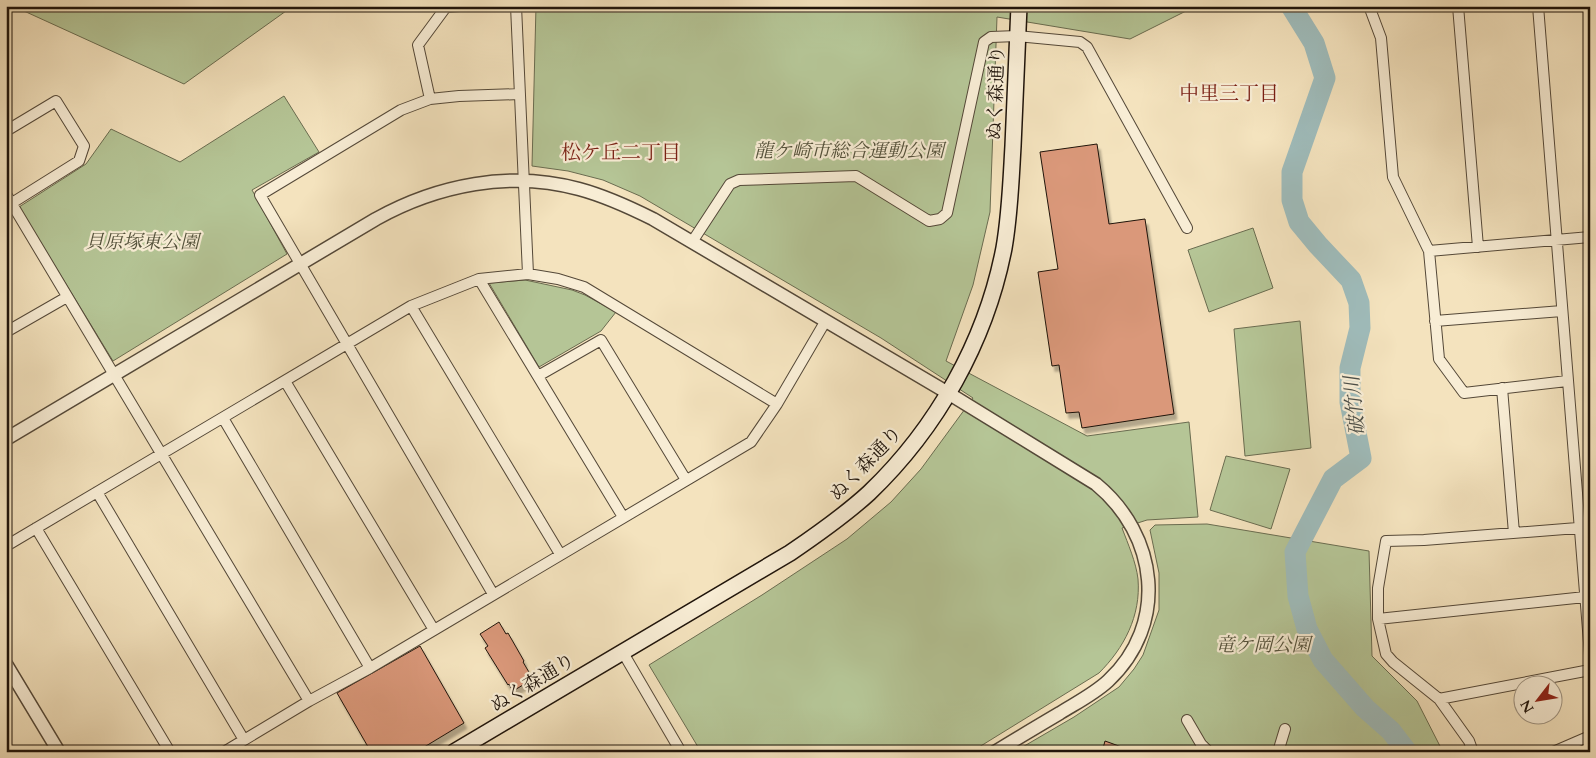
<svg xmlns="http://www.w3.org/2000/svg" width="1596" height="758" font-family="Cardo,'Noto Serif JP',serif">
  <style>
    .green { fill: #b5c596; stroke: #6a6c50 }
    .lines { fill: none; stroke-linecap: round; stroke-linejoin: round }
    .river { stroke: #9fbcbb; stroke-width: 21 }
    .building { fill: #da987a; stroke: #1f140b; filter: url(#shadow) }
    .minor-casing { stroke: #544838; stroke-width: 12 }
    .tertiary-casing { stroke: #544838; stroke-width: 15 }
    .secondary-casing { stroke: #1f140b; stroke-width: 18 }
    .minor { stroke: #f8edd5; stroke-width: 10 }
    .tertiary { stroke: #f8edd5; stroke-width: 12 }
    .secondary { stroke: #f8edd5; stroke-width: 15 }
    .labels { text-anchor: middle; stroke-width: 4.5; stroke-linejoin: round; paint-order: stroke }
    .street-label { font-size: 19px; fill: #1f140b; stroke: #f8edd5 }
    .park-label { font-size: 19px; font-style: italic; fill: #54523c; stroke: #f8edd5 }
    .neighbourhood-label { font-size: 20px; fill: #7a1f14; stroke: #f8edd5 }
    .water-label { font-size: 20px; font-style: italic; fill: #4c4f49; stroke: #f8edd5 }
  </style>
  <defs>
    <filter id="shadow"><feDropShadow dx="3" dy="5.5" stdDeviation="1" flood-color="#0004"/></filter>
  </defs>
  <rect width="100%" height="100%" fill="#f4e3be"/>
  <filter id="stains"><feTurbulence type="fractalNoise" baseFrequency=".004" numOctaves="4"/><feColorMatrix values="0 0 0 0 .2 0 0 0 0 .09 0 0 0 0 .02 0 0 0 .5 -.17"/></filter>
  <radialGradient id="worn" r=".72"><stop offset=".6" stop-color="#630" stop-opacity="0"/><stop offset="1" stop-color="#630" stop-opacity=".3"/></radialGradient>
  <path class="green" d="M13,6H293L184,84Z
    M536,6H1196L1130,39L997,17L990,212L973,285L946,361L1087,436L1189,422L1198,517L1147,520L1122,528C1128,544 1136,562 1138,579C1141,616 1124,648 1099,673L971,752H701L649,665L762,595L847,539L891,502L921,469L973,398L881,338L640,196L603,180L568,171L532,166Z
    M284,96L319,152L252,190L287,254L113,361L19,207L86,164L111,129L180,162Z
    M1253,228L1273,288L1209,312L1188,250Z
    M525,280L572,290L585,295L616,312L601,331L539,367L489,283Z
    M1300,321L1311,448L1245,456L1234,329Z
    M1226,456L1290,469L1271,529L1210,510Z
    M1207,524L1369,551L1372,656L1417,701L1443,752H1014L1074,717L1119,687L1134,669L1143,655L1159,610V573L1150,530L1155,525Z"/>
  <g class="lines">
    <path class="river" d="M1291,6L1314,43L1325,78L1292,172V200L1299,222L1318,245L1351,280L1359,303L1360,328L1350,368V402L1361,458L1333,479L1295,552L1298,596L1307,629L1323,660L1365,708L1391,731L1407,752"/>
  </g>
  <path class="building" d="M1097,144L1109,224L1145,219L1174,414L1082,428L1079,412L1066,413L1059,365L1052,366L1038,272L1058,269L1040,152Z
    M499,622L506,634L508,633L524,661L523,662L533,679L513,691L509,684L508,685L485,648L488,646L480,634Z
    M420,646L464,723L416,752H371L337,693Z
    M1105,741L1130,750V752H1102Z"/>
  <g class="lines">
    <defs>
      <path id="minor" d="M460,6L446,7L418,45L430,99L401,110L260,195L493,594
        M516,6L528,274
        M1369,6L1381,38L1393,177L1429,251L1439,359L1464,393L1567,381
        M1458,6L1478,247
        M1538,6L1590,655
        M430,99L459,96L520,94
        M6,131L56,101L84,146L79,161L12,203
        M6,194L309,701
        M692,242L730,184L739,180L856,176L929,221L940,219L947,213L984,42L991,37L1017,36L1080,42L1087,47L1187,228
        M1429,251L1590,237
        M479,279L623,517
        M411,306L560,554
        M1435,321L1562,311
        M6,332L67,297
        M538,376L601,340L686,480
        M285,381L434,630
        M1502,388L1514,533
        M223,418L370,668
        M97,492L244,740
        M36,528L170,752
        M6,546L411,306L479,279L528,274L558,279L584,287L777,404
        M1378,619L1585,597
        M622,651L681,752
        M1439,699L1590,670
        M1187,720L1201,744L1209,752
        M224,752L309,701L370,668L751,442L777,404L825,322
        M1278,752L1285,729
        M1473,752L1469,741L1439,699L1393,662L1386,654L1378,619V588L1386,541L1424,540L1590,527
        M1553,752L1590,736"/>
      <path id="tertiary" d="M6,439L376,219C437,185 511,170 579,189C605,196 629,207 653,219L948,393L1096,484C1158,535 1169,624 1108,681C1094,694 1076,703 1060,713C1038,726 1016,739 995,752
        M6,664L59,752"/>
      <path id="secondary" d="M454,752L790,553C818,534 845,515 869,493C937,428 986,341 1004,248C1010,214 1011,180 1013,146C1015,100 1017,53 1019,6"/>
    </defs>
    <use href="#minor" class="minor-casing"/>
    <use href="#tertiary" class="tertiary-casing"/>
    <use href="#secondary" class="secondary-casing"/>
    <use href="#minor" class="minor"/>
    <use href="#tertiary" class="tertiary"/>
    <use href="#secondary" class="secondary"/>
  </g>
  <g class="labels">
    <g class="street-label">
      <text transform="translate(995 93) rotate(-88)" y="7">ぬく森通り</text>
      <text transform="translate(865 463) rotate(-46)" y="7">ぬく森通り</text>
      <text transform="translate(532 682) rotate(-31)" y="7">ぬく森通り</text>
    </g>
    <g class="park-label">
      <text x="849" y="157">龍ケ崎市総合運動公園</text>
      <text x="142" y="248">貝原塚東公園</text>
      <text x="1263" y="651">竜ケ岡公園</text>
    </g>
    <g class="neighbourhood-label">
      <text x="1229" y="100">中里三丁目</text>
      <text x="621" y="159">松ケ丘二丁目</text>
    </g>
    <g class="water-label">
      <text transform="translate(1354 406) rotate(-96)" y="7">破竹川</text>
    </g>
  </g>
  <rect width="1596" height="758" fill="none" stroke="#f4e3be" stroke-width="25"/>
  <rect x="8" y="8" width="1581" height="743" fill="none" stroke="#1f140b" stroke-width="2.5"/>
  <rect x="12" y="12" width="1571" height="733" fill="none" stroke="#1f140b"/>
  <g transform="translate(1538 700) rotate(239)"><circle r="24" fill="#f8edd5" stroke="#a19684"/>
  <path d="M0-4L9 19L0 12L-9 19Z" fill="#8f2418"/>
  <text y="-8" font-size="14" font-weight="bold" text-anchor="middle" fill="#1f140b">N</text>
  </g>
  <rect width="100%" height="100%" filter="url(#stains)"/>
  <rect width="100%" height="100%" fill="url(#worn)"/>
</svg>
